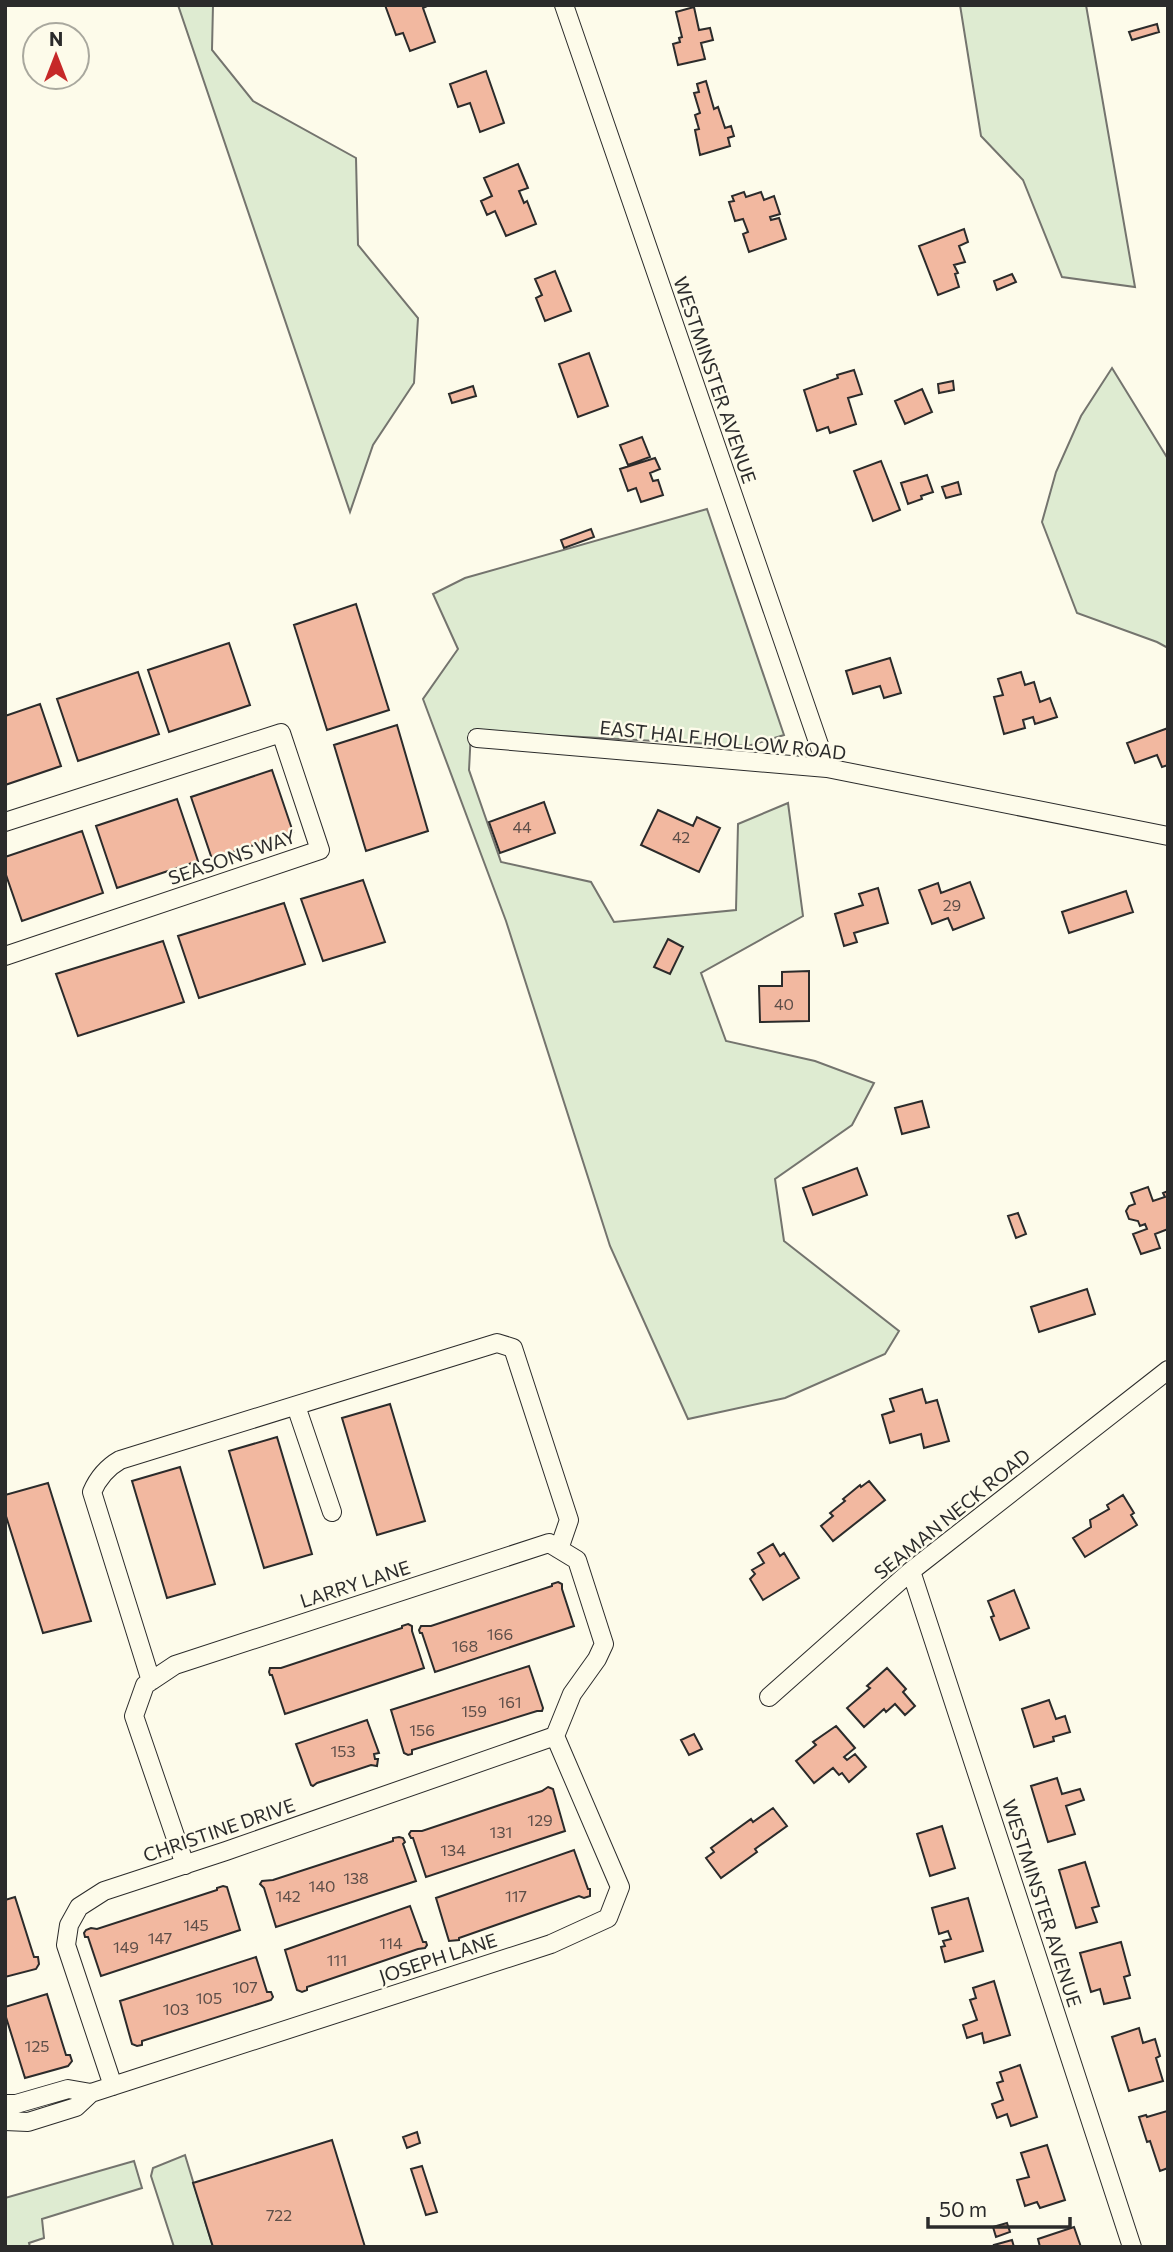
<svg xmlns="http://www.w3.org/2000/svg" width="1173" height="2252" font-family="Commissioner,sans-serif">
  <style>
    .green { fill: #deebd1; stroke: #74746e; stroke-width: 2 }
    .building { fill: #f2b8a0; stroke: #2b2b2b; stroke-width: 2 }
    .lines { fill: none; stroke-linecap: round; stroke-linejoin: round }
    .minor-casing { stroke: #2b2b2b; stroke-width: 20 }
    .minor { stroke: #fdfbea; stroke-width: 18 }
    .labels { text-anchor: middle; stroke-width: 5; stroke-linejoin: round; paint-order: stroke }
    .number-label { font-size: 16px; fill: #5d4e48 }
    .street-label { font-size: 19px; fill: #2b2b2b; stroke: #fdfbea }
  </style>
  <rect width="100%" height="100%" fill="#fdfbea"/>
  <path class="green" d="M178,5H213L212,50L253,101L356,158L358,245L418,318L414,383L373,445L350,512Z
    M960,5H1086L1135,287L1062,277L1023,180L981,136Z
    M1112,368L1168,459V648L1157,642L1077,613L1042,522L1056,472L1081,416Z
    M707,509L784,735L748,746L471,731L469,770L501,862L591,882L614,922L736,910L738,824L788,803L803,916L701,973L726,1041L815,1061L874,1083L852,1125L775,1179L784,1241L899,1331L885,1354L785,1398L688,1419L610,1246L506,921L423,699L458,649L433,594L465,578Z
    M185,2155L213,2247H174L151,2176L153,2168Z
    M134,2161L142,2188L42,2219L44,2238L29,2243L30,2247H5V2198Z"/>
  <path class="building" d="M385,5H429L423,8L435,42L410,51L403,33L396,35Z
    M694,7L699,30L710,28L713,40L701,43L705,59L678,65L673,44L680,42L679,38L682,37L676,12Z
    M1157,24L1159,32L1132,40L1129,32Z
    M486,71L504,123L480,132L470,103L458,107L450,84Z
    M706,81L714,109L718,107L725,128L731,126L734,136L728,138L730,146L700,155L695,130L699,129L695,115L700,113L694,93L699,92L697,84Z
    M518,164L528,188L519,191L524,203L527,201L536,224L506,236L495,211L487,215L481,201L492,196L484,178Z
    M744,192L746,197L761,192L764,200L774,196L780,214L770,217L771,220L779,218L786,239L749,252L743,234L748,232L743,219L735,221L729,202L734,201L732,196Z
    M964,229L968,242L959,246L965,262L954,265L958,273L955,274L959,287L938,295L919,246Z
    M555,271L571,311L545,321L536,298L542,295L535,279Z
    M1012,274L1016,282L997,290L994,281Z
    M589,353L608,406L578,417L559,364Z
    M854,370L862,394L848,398L856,424L830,433L828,427L817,431L804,390L838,378L837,375Z
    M953,381L954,390L939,393L938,384Z
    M473,386L476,396L452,403L449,394Z
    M922,389L932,412L905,424L895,401Z
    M642,437L650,457L628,465L620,445Z
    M655,458L660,469L650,473L653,481L658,480L663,495L641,502L636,488L628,491L620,469Z
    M881,461L900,510L873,521L854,471Z
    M927,475L933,492L921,496L922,499L908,504L901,483Z
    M958,482L961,494L946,498L942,487Z
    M591,529L594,537L564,548L561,540Z
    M356,604L389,710L327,730L294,625Z
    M229,643L250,705L169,732L148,670Z
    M890,658L901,693L884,698L880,686L853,694L846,671Z
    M138,672L159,734L78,761L57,699Z
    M1021,672L1025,685L1034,682L1040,702L1050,698L1057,717L1035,724L1033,717L1023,720L1025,728L1004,734L994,697L1003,695L998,679Z
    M40,704L61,766L5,785V716Z
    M397,725L428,831L366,851L334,745Z
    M1168,728V765L1162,767L1157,755L1135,763L1127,743Z
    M272,770L293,832L212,859L191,797Z
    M177,799L198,861L117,888L96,826Z
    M544,802L555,833L500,853L489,822Z
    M658,810L693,826L697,817L720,828L699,872L641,845Z
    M82,831L103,893L22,921L5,872V857Z
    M363,880L385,942L323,961L301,899Z
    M970,882L984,918L953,930L948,918L932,924L919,890L938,883L941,893Z
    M878,888L888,923L854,933L857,942L844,946L835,914L863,905L859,894Z
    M1126,891L1133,912L1069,933L1062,912Z
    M284,903L305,964L199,998L178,936Z
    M668,939L683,947L670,974L654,967Z
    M163,941L184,1002L78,1036L56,974Z
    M809,971V1021L760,1022L759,986H782V972Z
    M922,1101L929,1127L902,1134L895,1108Z
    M857,1168L867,1195L813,1215L803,1188Z
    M1148,1187L1153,1201L1165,1197L1163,1193L1168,1191V1229L1155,1234L1160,1248L1141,1254L1133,1234L1147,1229L1145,1224L1140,1226L1138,1221L1129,1219L1126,1211L1129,1206L1135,1204L1131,1193Z
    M1018,1213L1026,1234L1016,1238L1008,1216Z
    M1087,1289L1095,1314L1039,1332L1031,1307Z
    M922,1389L926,1403L937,1400L949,1441L924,1448L921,1434L890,1443L882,1415L894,1411L890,1399Z
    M390,1404L425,1521L377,1535L342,1418Z
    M277,1437L312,1554L264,1568L229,1451Z
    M180,1467L215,1584L167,1598L132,1481Z
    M869,1481L885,1500L833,1541L821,1526L833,1516L830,1513L845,1501L843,1499L860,1485L861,1487Z
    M48,1483L91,1621L43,1633L5,1513V1495Z
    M1123,1495L1134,1513L1131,1515L1137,1525L1085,1557L1073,1538L1091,1527L1090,1520L1109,1509L1107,1505Z
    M773,1544L780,1556L784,1553L799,1578L763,1600L750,1579L755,1574L752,1570L764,1563L758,1553Z
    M558,1582L562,1584V1589L574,1626L435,1672L422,1633H420L419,1630L421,1626H431L552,1586V1584Z
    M1014,1590L1029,1628L1000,1640L991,1617L994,1616L988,1601Z
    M408,1624L412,1626V1631L424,1668L285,1714L272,1675H270L269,1672L270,1668H281L402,1628V1626Z
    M529,1666L543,1708L542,1711H537L412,1750V1754L408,1755L404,1753L391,1710Z
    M887,1668L906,1689L903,1692L915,1706L905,1715L895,1704L886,1712L884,1709L864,1727L847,1708L870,1688L867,1686Z
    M1049,1700L1056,1719L1065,1716L1070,1732L1053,1737L1054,1741L1034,1747L1022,1709Z
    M367,1720L379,1753L374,1754L375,1759H378L377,1766L371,1765L317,1783L313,1786L311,1785L296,1744Z
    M836,1726L855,1748L844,1757L847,1760L855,1754L866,1767L849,1782L842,1773L839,1775L833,1768L814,1783L796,1761L816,1745L813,1742Z
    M694,1734L702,1749L689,1755L681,1740Z
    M1057,1778L1062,1794L1080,1789L1084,1800L1066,1806L1075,1834L1048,1842L1031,1786Z
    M548,1787L553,1789L565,1831L426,1877L413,1838H411L409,1834L411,1831H422L542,1791Z
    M773,1808L787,1826L755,1849L757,1852L721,1878L706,1858L714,1852L711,1848L751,1819L753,1822Z
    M942,1826L955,1868L930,1876L917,1834Z
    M399,1837L403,1838L405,1842L403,1844L416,1881L276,1927L264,1888L260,1884L262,1881L273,1880L393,1841V1838Z
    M574,1850L588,1889H590V1896L584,1898L579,1896L459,1938V1940L449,1941L436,1898Z
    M1085,1862L1099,1906L1092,1908L1097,1922L1076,1928L1059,1870Z
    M223,1886L227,1887L240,1930L101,1976L88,1937H85L84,1933L86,1930L91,1928L97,1929L217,1890V1888Z
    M15,1897L34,1957H38L39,1964L36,1969L5,1977V1900Z
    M968,1898L983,1951L945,1962L941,1947L945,1946L943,1941L951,1939L948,1931L939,1934L932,1908Z
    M410,1906L423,1942H426L427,1945L425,1948L418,1949L307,1987V1990L302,1992L297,1990L285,1950Z
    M1121,1942L1130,1975L1124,1977L1130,1998L1104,2004L1100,1989L1091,1992L1080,1953Z
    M256,1957L267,1992H271L273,1997L271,2000L142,2041V2045L137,2046L132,2044L120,2001Z
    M994,1981L1010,2035L984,2043L982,2033L967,2038L963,2025L977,2020L970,2000L976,1998L973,1988Z
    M47,1994L66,2055H70L72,2061L68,2066L25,2078L5,2014V2007Z
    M1139,2028L1143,2043L1155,2039L1160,2056L1156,2058L1163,2081L1129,2091L1112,2037Z
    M1020,2065L1037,2117L1011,2126L1007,2114L997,2118L992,2104L1003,2100L997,2083L1003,2081L1000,2072Z
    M1167,2111L1168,2168L1160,2171L1150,2141L1147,2142L1139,2117L1146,2115L1147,2117Z
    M417,2132L420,2143L407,2148L403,2137Z
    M332,2140L365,2247H213L193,2183Z
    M1047,2145L1065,2200L1040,2208L1037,2202L1025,2206L1017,2180L1029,2177L1021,2153Z
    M422,2166L437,2212L426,2215L411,2169Z
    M1007,2223L1010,2232L996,2237L993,2227Z
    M1074,2227L1081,2247H1040L1038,2239Z
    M1012,2240L1014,2247H995L994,2245Z"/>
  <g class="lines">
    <defs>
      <path id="minor" d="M564,5L827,768
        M477,738L827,768L1168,836
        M5,822L281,733L320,850L5,956
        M296,1406L332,1512
        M911,1571L1132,2247
        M151,1681L92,1492C98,1478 106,1468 120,1460L497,1343L513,1348L569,1520L559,1549
        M769,1697L911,1571L1168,1370
        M185,1865L134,1716L145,1685L175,1665L549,1543L577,1560L604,1644L597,1659L572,1694L555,1736
        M113,2086L66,1945L69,1925L79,1907L104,1891L226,1851L555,1736
        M5,2104H16L68,2089L91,2093
        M5,2121L28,2122L76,2107L91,2093L551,1944L608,1918L620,1887L555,1736"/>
    </defs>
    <use href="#minor" class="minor-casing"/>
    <use href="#minor" class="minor"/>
  </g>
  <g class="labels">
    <g class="number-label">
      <text x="522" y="833">44</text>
      <text x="681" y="843">42</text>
      <text x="952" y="911">29</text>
      <text x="784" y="1010">40</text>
      <text x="500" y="1640">166</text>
      <text x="465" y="1652">168</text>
      <text x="510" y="1708">161</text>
      <text x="474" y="1717">159</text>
      <text x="422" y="1736">156</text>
      <text x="343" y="1757">153</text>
      <text x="540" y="1826">129</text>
      <text x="501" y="1838">131</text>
      <text x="453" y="1856">134</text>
      <text x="356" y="1884">138</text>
      <text x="322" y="1892">140</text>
      <text x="288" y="1902">142</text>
      <text x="516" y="1902">117</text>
      <text x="196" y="1931">145</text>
      <text x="160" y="1944">147</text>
      <text x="391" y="1949">114</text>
      <text x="126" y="1953">149</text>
      <text x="337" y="1966">111</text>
      <text x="245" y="1993">107</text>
      <text x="209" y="2004">105</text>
      <text x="176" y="2015">103</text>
      <text x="37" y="2052">125</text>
      <text x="279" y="2221">722</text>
    </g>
    <g class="street-label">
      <text transform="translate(715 380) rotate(71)" y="7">WESTMINSTER AVENUE</text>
      <text transform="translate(723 740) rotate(6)" y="7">EAST HALF HOLLOW ROAD</text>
      <text transform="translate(232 857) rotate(-19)" y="7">SEASONS WAY</text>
      <text transform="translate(952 1514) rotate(-39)" y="7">SEAMAN NECK ROAD</text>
      <text transform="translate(355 1584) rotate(-18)" y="7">LARRY LANE</text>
      <text transform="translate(219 1830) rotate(-19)" y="7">CHRISTINE DRIVE</text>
      <text transform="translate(1042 1903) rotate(72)" y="7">WESTMINSTER AVENUE</text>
      <text transform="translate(438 1958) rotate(-18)" y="7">JOSEPH LANE</text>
    </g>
  </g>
  <rect width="1173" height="2252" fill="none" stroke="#2b2b2b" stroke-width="14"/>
  <g transform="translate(56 56)"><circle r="33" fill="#fdfbea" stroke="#a9a89e" stroke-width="2"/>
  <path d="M0-5L12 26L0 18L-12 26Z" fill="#c62828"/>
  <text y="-10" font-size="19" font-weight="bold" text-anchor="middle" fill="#2b2b2b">N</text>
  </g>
  <path d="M928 2217v10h142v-10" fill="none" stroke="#2b2b2b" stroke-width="3.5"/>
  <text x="939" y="2217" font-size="21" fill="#2b2b2b" stroke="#fdfbea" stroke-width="5" paint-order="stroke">50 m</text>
</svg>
